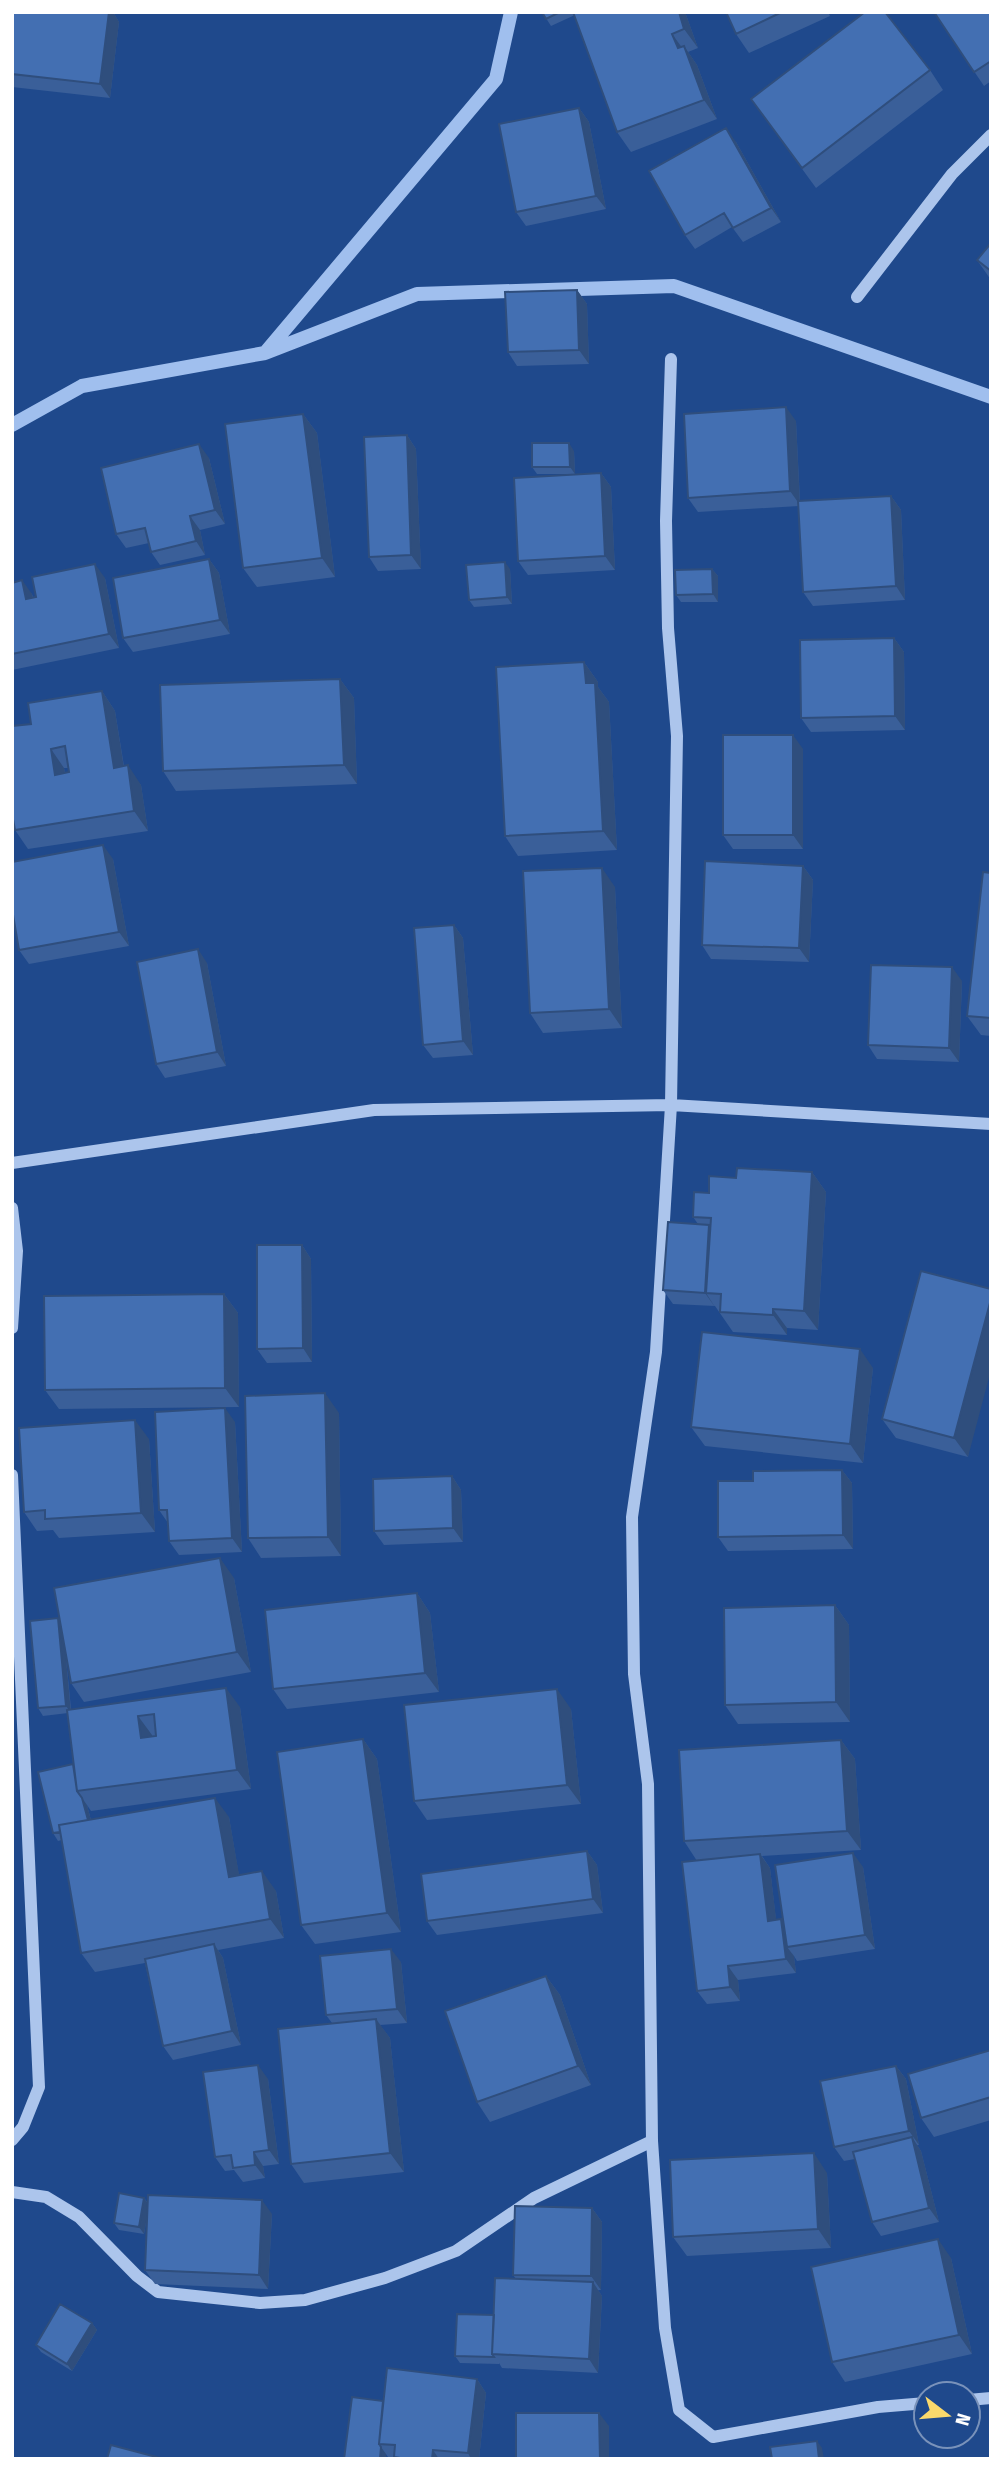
<svg xmlns="http://www.w3.org/2000/svg" width="1003" height="2471" font-family="'Fira Sans Condensed',sans-serif">
  <style>
    .lines { fill: none; stroke-linecap: round; stroke-linejoin: round }
    .stream { stroke: #a0bfee; stroke-width: 14 }
    .minor { stroke: #acc5ec; stroke-width: 12 }
    .wall { fill: #3a5f99; fill-rule: evenodd }
    .shaded-wall { fill: #2f4e7d }
    .building { fill: #436fb2; stroke: #2f4e7d; stroke-width: 2; fill-rule: evenodd }
  </style>
  <rect width="100%" height="100%" fill="#1f498c"/>
  <g class="lines">
    <path class="stream" d="M265,353L417,294L674,286L991,397
      M12,425L82,386L265,353L496,79L511,12"/>
    <path class="minor" d="M857,297L952,174L991,135
      M671,359L666,521L668,628L677,736L671,1105L656,1352L632,1517L634,1674L648,1784L652,2141L665,2328L679,2410L713,2437L878,2407L926,2403
      M12,1163L374,1110L671,1105L991,1124
      M12,1208L17,1251L12,1328
      M12,1475L39,2087L23,2127L12,2140
      M12,2192L46,2197L79,2217L137,2276L158,2292L260,2303L305,2300L385,2278L456,2251L534,2198L652,2141
      M968,2400L991,2398"/>
  </g>
  <path class="wall" d="M12,12H113L119,22L110,98L12,87Z
    M542,12H685L698,48L688,52L697,65L717,119L631,152L617,132L575,15L551,26Z
    M726,12H828L830,16L749,53L736,34Z
    M934,12H991V81L984,86Z
    M930,70L943,90L816,188L751,99Z
    M579,108L589,122L606,209L526,226L516,212Z
    M736,142L781,222L743,242L732,227L695,249L685,235Z
    M991,243V280L977,260Z
    M577,290L587,304L589,364L517,366L508,352Z
    M303,414L317,433L335,577L257,587L243,568Z
    M796,421L800,501L891,496L901,510L905,600L813,606L803,592L799,506L698,512L688,498Z
    M407,435L416,449L421,569L378,571L369,557Z
    M574,451L575,474H537L532,467Z
    M209,458L225,524L200,530L205,555L160,565L151,552L149,543L126,548L116,534Z
    M601,473L611,487L615,570L528,575L518,561Z
    M209,559L219,573L230,634L133,652L123,638Z
    M510,569L512,604L474,607L469,600Z
    M712,569L718,576V602H681L676,595Z
    M105,578L119,648L12,670V583L32,594L33,597Z
    M894,638L904,652L905,730L811,732L801,718Z
    M584,662L598,682V687L609,702L617,850L518,856L505,836Z
    M340,679L354,698L357,784L176,791L163,771Z
    M102,691L115,711L124,766L141,785L148,831L28,849L15,830L31,724ZM64,768H68L69,772L65,773Z
    M803,749V849H733L723,835Z
    M113,859L129,946L29,964L19,950Z
    M803,866L813,880L809,962L711,959L702,945Z
    M991,873V1036L981,1035L967,1016Z
    M615,887L622,1028L543,1033L530,1013Z
    M454,925L463,938L473,1055L433,1058L423,1045Z
    M207,963L226,1066L165,1078L156,1064Z
    M962,981L959,1062L877,1059L868,1045Z
    M812,1172L826,1192L818,1330L787,1328V1335L733,1332L715,1306L673,1304L663,1290L698,1224L693,1217L709,1193L736,1178Z
    M302,1245L311,1259L312,1362L267,1363L257,1349Z
    M991,1289L968,1457L896,1438L882,1419Z
    M224,1294L238,1313L239,1407L59,1409L45,1390Z
    M873,1368L863,1463L705,1446L691,1427Z
    M339,1413L341,1556L261,1558L248,1538Z
    M235,1422L242,1552L179,1555L169,1541L168,1523L159,1510Z
    M149,1439L155,1532L59,1538L53,1530L37,1531L24,1512Z
    M842,1470L852,1483L853,1549L728,1551L718,1537Z
    M452,1476L461,1490L463,1542L384,1545L374,1531Z
    M234,1578L251,1672L84,1702L71,1683L66,1657L71,1709L240,1707L251,1789L91,1811L87,1805L91,1820L229,1817L239,1876L276,1891L284,1938L218,1950L223,1958L241,2045L173,2060L163,2046L145,1963L95,1972L81,1953L62,1840L58,1841L53,1833L73,1764L68,1713L43,1716L38,1708L60,1621Z
    M417,1593L430,1613L439,1692L287,1709L273,1689Z
    M835,1605L849,1625L850,1722L738,1724L725,1705Z
    M571,1709L581,1804L427,1820L414,1801Z
    M363,1739L377,1759L401,1932L315,1944L301,1925Z
    M841,1740L855,1759L861,1850L762,1856L770,1868L776,1920L781,1919L784,1923L863,1867L875,1949L797,1961L794,1956L796,1973L738,1980L740,2001L707,2004L697,1991V1861L684,1841Z
    M587,1851L597,1865L603,1913L437,1935L427,1921Z
    M401,1962L407,2023L380,2025L390,2038L404,2172L304,2183L291,2164L332,2023L326,2015Z
    M546,1976L560,1995L591,2085L490,2122L477,2102Z
    M991,2050V2120L934,2137L921,2118Z
    M896,2066L906,2079L919,2145H917L921,2151L939,2222L881,2236L872,2222L855,2159L844,2161L834,2147Z
    M268,2079L279,2164L263,2166L265,2178L243,2182L234,2170L225,2171L215,2157Z
    M827,2173L831,2248L687,2256L673,2237Z
    M144,2198L148,2203L272,2214L268,2289L155,2284L145,2270L147,2217L144,2234L119,2230L114,2223Z
    M592,2208L602,2222L601,2290H598L602,2296L598,2373L502,2368L499,2363V2364L460,2363L455,2356L494,2315L516,2279L513,2275Z
    M951,2258L972,2354L845,2382L832,2362Z
    M92,2323L97,2330L72,2371L41,2352L36,2345Z
    M477,2379L486,2393L479,2459H396L388,2457L386,2454V2459H344L383,2401Z"/>
  <path class="shaded-wall" d="M109,12H113L119,22L110,98L100,84Z
    M679,12H685L698,48L684,29Z
    M672,34L686,53L678,48Z
    M684,46L697,65L717,119L704,100Z
    M579,108L589,122L606,209L596,196Z
    M726,128L736,142L781,222L771,208Z
    M577,290L587,304L589,364L579,350Z
    M786,407L796,421L800,505L790,491Z
    M303,414L317,433L335,577L322,558Z
    M407,435L416,449L421,569L411,555Z
    M569,443L574,451L575,474L570,467Z
    M199,444L209,458L225,524L215,510Z
    M601,473L611,487L615,570L605,556Z
    M891,496L901,510L905,600L896,586Z
    M190,516L200,530L205,555L196,541Z
    M209,559L219,573L230,634L220,620Z
    M505,562L510,569L512,604L507,597Z
    M95,564L105,578L119,648L109,634Z
    M712,569L718,576V602L713,594Z
    M22,580L32,594L36,613L26,599Z
    M894,638L904,652L905,730L895,716Z
    M584,662L598,682V687L609,702L617,850L603,831L586,683Z
    M340,679L354,698L357,784L344,765Z
    M102,691L115,711L127,787L114,768Z
    M793,735L803,749V849L793,835Z
    M51,749L64,768L69,794L55,775Z
    M128,765L141,785L148,831L134,811Z
    M103,845L113,859L129,946L119,932Z
    M803,866L813,880L809,962L799,948Z
    M602,868L615,887L622,1028L609,1009Z
    M454,925L463,938L473,1055L463,1041Z
    M198,949L207,963L226,1066L217,1052Z
    M952,967L962,981L959,1062L949,1048Z
    M812,1172L826,1192L818,1330L804,1311Z
    M709,1225L719,1239L706,1293L715,1307L705,1293Z
    M302,1245L311,1259L312,1362L303,1348Z
    M224,1294L238,1313L239,1407L225,1388Z
    M991,1299V1370L968,1457L954,1438Z
    M773,1309L787,1328V1335L773,1315Z
    M860,1349L873,1368L863,1463L850,1444Z
    M325,1393L339,1413L341,1556L328,1537Z
    M225,1408L235,1422L242,1552L232,1538Z
    M135,1420L149,1439L155,1532L141,1513Z
    M842,1470L852,1483L853,1549L843,1535Z
    M452,1476L461,1490L463,1542L453,1528Z
    M220,1558L234,1578L251,1672L237,1652Z
    M417,1593L430,1613L439,1692L425,1673Z
    M835,1605L849,1625L850,1722L836,1702Z
    M58,1618L63,1626L71,1713L66,1706Z
    M226,1688L240,1707L251,1789L237,1770Z
    M557,1689L571,1709L581,1804L567,1785Z
    M138,1716L152,1735L155,1757L141,1738Z
    M363,1739L377,1759L401,1932L387,1913Z
    M841,1740L855,1759L861,1850L847,1831Z
    M82,1798L87,1805L94,1832L89,1825Z
    M215,1798L229,1817L243,1897L229,1877Z
    M587,1851L597,1865L603,1913L593,1899Z
    M853,1853L863,1867L875,1949L865,1935Z
    M760,1854L770,1868L778,1935L768,1921Z
    M262,1871L276,1891L284,1938L270,1919Z
    M781,1919L791,1933L787,1947L794,1956L796,1973L786,1959Z
    M214,1944L223,1958L241,2045L232,2031Z
    M391,1949L401,1962L407,2023L397,2009Z
    M728,1966L738,1980L740,2001L730,1987Z
    M546,1976L560,1995L591,2085L578,2066Z
    M376,2019L390,2038L404,2172L390,2153Z
    M258,2065L268,2079L279,2164L269,2150Z
    M896,2066L906,2079L919,2145L909,2131Z
    M912,2137L921,2151L939,2222L929,2208Z
    M254,2152L263,2166L265,2178L255,2165Z
    M814,2153L827,2173L831,2248L818,2229Z
    M144,2198L149,2205L144,2234L139,2227Z
    M262,2200L272,2214L268,2289L259,2275Z
    M592,2208L602,2222L601,2290L591,2276Z
    M938,2239L951,2258L972,2354L959,2335Z
    M593,2282L602,2296L598,2373L589,2359Z
    M92,2323L97,2330L72,2371L67,2364Z
    M477,2379L486,2393L479,2459H471L468,2453Z
    M599,2413L609,2426V2459H600Z
    M817,2441L822,2448L824,2459H819Z
    M381,2447L386,2454V2459H380Z
    M433,2450L439,2459H432Z"/>
  <path class="building" d="M12,12H109L100,84L12,74Z
    M542,12H560L546,19Z
    M573,12H679L684,29L672,34L678,48L684,46L704,100L617,132Z
    M726,12H782L736,34Z
    M865,12H885L930,70L802,168L751,99Z
    M934,12H991V61L974,72Z
    M579,108L596,196L516,212L499,124Z
    M726,128L771,208L733,228L724,213L685,235L649,171Z
    M991,243V271L977,260Z
    M577,290L579,350L508,352L505,292Z
    M786,407L790,491L688,498L684,414Z
    M303,414L322,558L243,568L225,424Z
    M407,435L411,555L369,557L364,437Z
    M532,443H569L570,467H532Z
    M199,444L215,510L190,516L196,541L151,552L145,528L116,534L101,468Z
    M601,473L605,556L518,561L514,478Z
    M891,496L896,586L803,592L798,501Z
    M209,559L220,620L123,638L113,578Z
    M505,562L507,597L469,600L466,565Z
    M95,564L109,634L12,654V583L22,580L26,599L36,597L32,577Z
    M712,569L713,594L676,595L675,570Z
    M894,638L895,716L801,718L800,640Z
    M584,662L586,683H595L603,831L505,836L496,667Z
    M340,679L344,765L163,771L160,685Z
    M102,691L114,768L128,765L134,811L15,830L12,814V726L31,724L28,703ZM65,746L69,772L55,775L51,749Z
    M723,735H793V835H723Z
    M103,845L119,932L19,950L12,909V862Z
    M705,861L803,866L799,948L702,945Z
    M602,868L609,1009L530,1013L523,871Z
    M983,872L991,873V1018L967,1016Z
    M454,925L463,1041L423,1045L414,928Z
    M198,949L217,1052L156,1064L137,962Z
    M871,965L952,967L949,1048L868,1045Z
    M737,1168L812,1172L804,1311L773,1309V1315L720,1312L721,1294L706,1293L711,1218L693,1217L694,1192L709,1193V1176L736,1178Z
    M668,1222L709,1225L705,1293L663,1290Z
    M257,1245H302L303,1348L257,1349Z
    M921,1271L991,1289V1299L954,1438L882,1419Z
    M224,1294L225,1388L45,1390L44,1296Z
    M702,1332L860,1349L850,1444L691,1427Z
    M325,1393L328,1537L248,1538L245,1396Z
    M225,1408L232,1538L169,1541L167,1510H159L155,1412Z
    M135,1420L141,1513L45,1519V1510L24,1512L19,1428Z
    M842,1470L843,1535L718,1537V1481H753V1471Z
    M452,1476L453,1528L374,1531L373,1479Z
    M220,1558L237,1652L71,1683L54,1588Z
    M417,1593L425,1673L273,1689L265,1610Z
    M835,1605L836,1702L725,1705L724,1608Z
    M58,1618L66,1706L38,1708L30,1621Z
    M226,1688L237,1770L77,1791L67,1710ZM154,1714L156,1736L141,1738L138,1716Z
    M557,1689L567,1785L414,1801L404,1705Z
    M363,1739L387,1913L301,1925L277,1752Z
    M841,1740L847,1831L684,1841L679,1750Z
    M73,1764L77,1791L82,1798L88,1820L59,1825L60,1832L53,1833L38,1772Z
    M215,1798L229,1877L262,1871L270,1919L81,1953L59,1825Z
    M587,1851L593,1899L427,1921L421,1874Z
    M853,1853L865,1935L787,1947L775,1865Z
    M760,1854L768,1921L781,1919L786,1959L728,1966L730,1987L697,1991L682,1862Z
    M214,1944L232,2031L163,2046L145,1959Z
    M391,1949L397,2009L326,2015L320,1956Z
    M546,1976L578,2066L477,2102L445,2011Z
    M376,2019L390,2153L291,2164L278,2029Z
    M991,2050V2097L921,2118L908,2074Z
    M258,2065L269,2150L254,2152L255,2165L233,2168L231,2155L215,2157L203,2072Z
    M896,2066L909,2131L834,2147L820,2081Z
    M912,2137L929,2208L872,2222L853,2152Z
    M814,2153L818,2229L673,2237L670,2160Z
    M119,2193L144,2198L139,2227L114,2223Z
    M148,2195L262,2200L259,2275L145,2270Z
    M515,2206L592,2208L591,2276L513,2275Z
    M938,2239L959,2335L832,2362L811,2267Z
    M495,2278L593,2282L589,2359L492,2354Z
    M60,2304L92,2323L67,2364L36,2345Z
    M457,2314L494,2315L492,2354L494,2357L455,2356Z
    M387,2368L477,2379L468,2453L433,2450L432,2459H407L394,2457L395,2445L379,2444Z
    M352,2397L383,2401L379,2444L381,2447L380,2459H344Z
    M516,2413H599L600,2459H516Z
    M817,2441L819,2459H772L770,2447Z
    M111,2445L164,2459H107Z"/>
  <rect width="1003" height="2471" fill="none" stroke="#ffffff" stroke-width="28"/>
  <g transform="translate(947 2415) rotate(106)"><circle r="33" fill="#1f498c" stroke="#7992ba" stroke-width="2"/>
  <path d="M0-5L12 26L0 18L-12 26Z" fill="#fad96c"/>
  <text y="-10" font-size="19" font-weight="bold" text-anchor="middle" fill="#ffffff">N</text>
  </g>
</svg>
